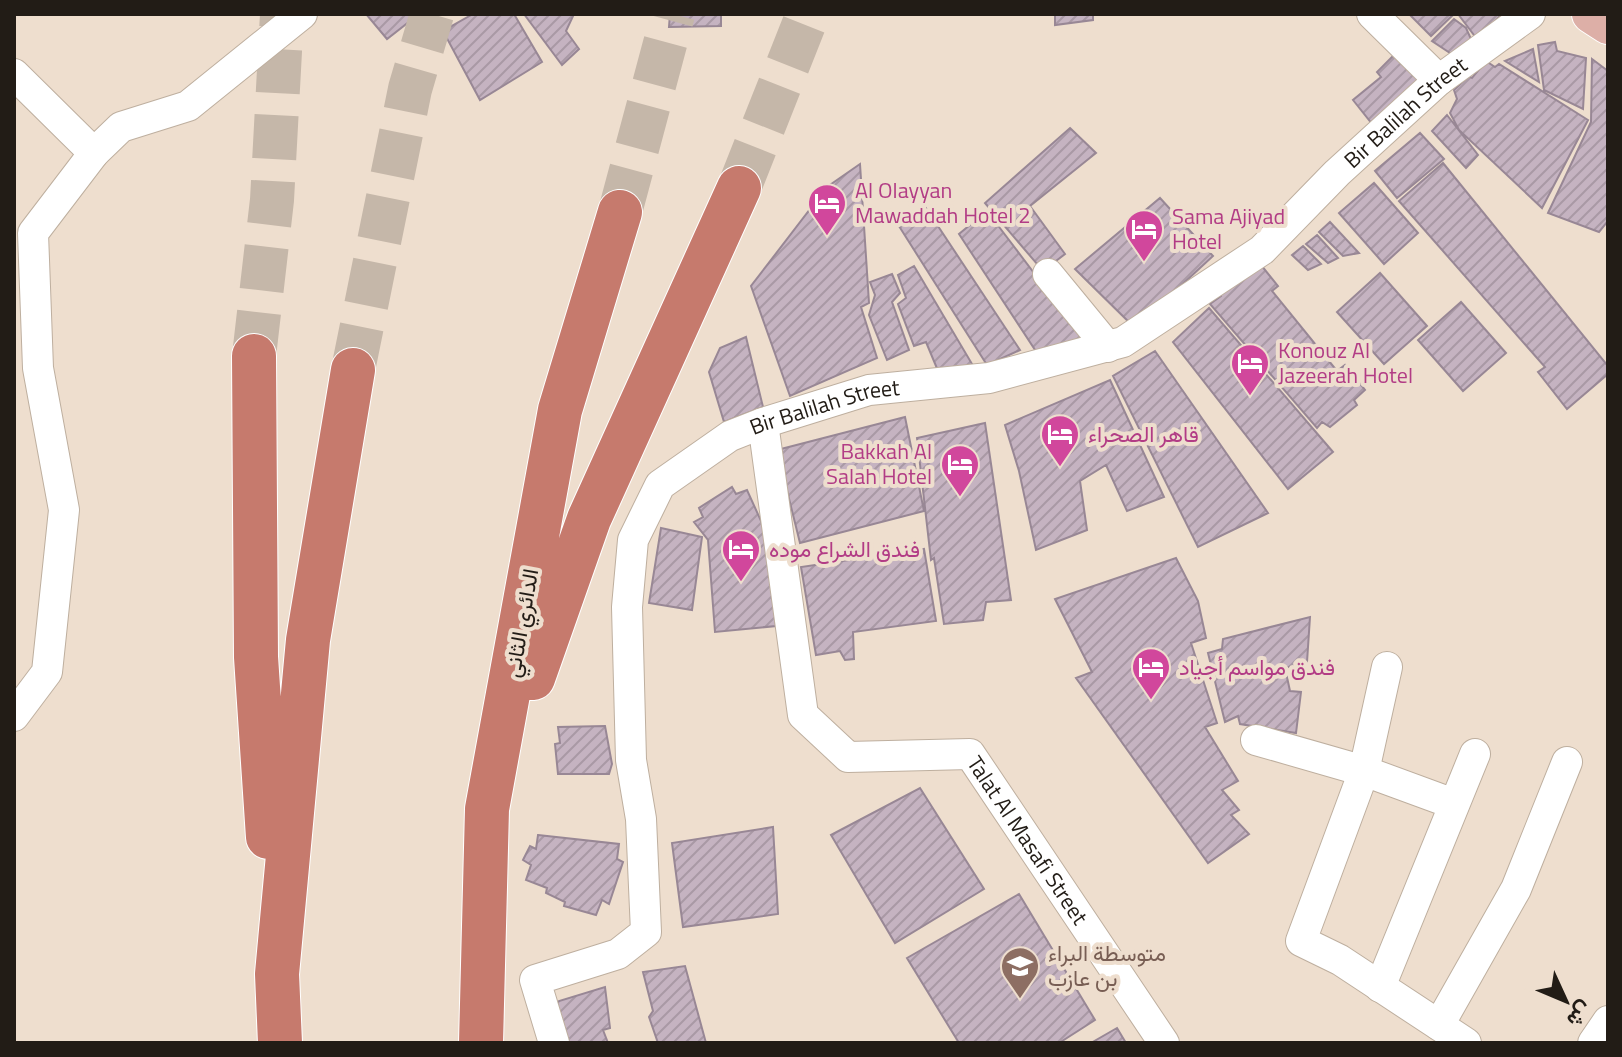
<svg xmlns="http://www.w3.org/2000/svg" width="1622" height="1057" font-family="'Titillium Web',Vazirmatn,sans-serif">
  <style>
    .building { fill: url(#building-hatch); stroke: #988795; stroke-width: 2 }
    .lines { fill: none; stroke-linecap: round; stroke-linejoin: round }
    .highway-tunnel { stroke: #c5b7a9; stroke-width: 44; stroke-dasharray: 44 22; stroke-linecap: butt }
    .minor-casing { stroke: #beaf9f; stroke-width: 32 }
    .major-casing { stroke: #fff; stroke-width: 40 }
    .highway-casing { stroke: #fff; stroke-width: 46 }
    .minor { stroke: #fff; stroke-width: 30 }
    .major { stroke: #ddafa7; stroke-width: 38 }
    .highway { stroke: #c67a6d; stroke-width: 44 }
    .labels { text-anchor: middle; stroke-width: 8; stroke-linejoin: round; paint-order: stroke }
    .street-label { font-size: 22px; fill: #221c16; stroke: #eedece }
    .hotel-label { font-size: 22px; fill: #b23c85; stroke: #eedece; text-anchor: start }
    .education-label { font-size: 22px; fill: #785e54; stroke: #eedece; text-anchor: start }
  </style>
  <defs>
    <pattern id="building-hatch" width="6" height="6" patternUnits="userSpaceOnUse" patternTransform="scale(2)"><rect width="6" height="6" fill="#c5b3c1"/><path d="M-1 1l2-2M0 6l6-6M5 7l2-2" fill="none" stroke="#a999a5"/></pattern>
  </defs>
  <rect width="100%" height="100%" fill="#eedece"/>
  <path class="building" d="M366,14H419L387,39Z
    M473,14H514L542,62L480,100L443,31Z
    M524,14H574L566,31L579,49L562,65Z
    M670,14H721V26L669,27Z
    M1055,14H1093V20L1055,25Z
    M1409,14H1454L1431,36Z
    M1458,14H1502L1477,39Z
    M1454,19L1466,28L1471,39L1456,57L1432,41Z
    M1555,42L1557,51L1586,58L1583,109L1544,90L1538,45Z
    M1533,49L1539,82L1505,61Z
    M1397,52L1426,82L1373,125L1353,100L1381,77L1377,72Z
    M1592,59L1608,71V221L1599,232L1548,213L1591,122Z
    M1486,61L1495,67L1499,64L1588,120L1542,208L1459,130L1450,113L1457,99L1454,90L1469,76L1472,78Z
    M1447,115L1478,155L1466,168L1432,131Z
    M1070,128L1096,153L1030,206L1065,254L1043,271L985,203Z
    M1420,133L1444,159L1397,198L1375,171Z
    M1443,163L1608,366V374L1567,409L1538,372L1545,367L1399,201Z
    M860,164L869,303L861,307L877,358L790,396L751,286L827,187Z
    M1374,183L1418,233L1384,264L1339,213Z
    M1160,198L1213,256L1135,328L1075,269Z
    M926,208L1020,350L987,365L897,223Z
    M987,211L1084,339L1041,359L959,234Z
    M1330,222L1359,253L1343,256L1319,232Z
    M1317,235L1338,258L1328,263L1306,244Z
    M1303,246L1321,264L1308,270L1292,255Z
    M1261,265L1278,286L1272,291L1337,371L1345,365L1365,390L1354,400L1357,405L1330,427L1322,422L1317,428L1210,304L1221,296V290Z
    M914,266L975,369L941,378L926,342L914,346L898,304L906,298L898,275Z
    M1380,273L1427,326L1384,364L1337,312Z
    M892,274L900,293L892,302L909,350L887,360L869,315L875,295L870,282Z
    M1461,302L1506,353L1463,391L1418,340Z
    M1209,308L1333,452L1288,489L1173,342Z
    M746,337L763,407L724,422L709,372L720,348Z
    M1155,351L1268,513L1198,547L1113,376Z
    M1110,380L1164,497L1127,511L1106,465L1080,481L1087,530L1036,550L1019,471L1005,425Z
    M905,417L924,511L800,543L777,450Z
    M985,423L1011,600L986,602L983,620L944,624L934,558L931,560L917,438Z
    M732,487L736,494L747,490L766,532L776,626L715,632L708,540L694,522L703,517L699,508Z
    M661,528L702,537L692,610L649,603Z
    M924,549L936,621L853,632L854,659L845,660L840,651L816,655L801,567Z
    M1176,558L1198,601L1206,638L1191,643L1217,723L1205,727L1238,781L1222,790L1239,810L1231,815L1249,834L1208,863L1076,678L1092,672L1055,599Z
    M1310,617L1307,662L1285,668L1290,691L1301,692L1296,733L1240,724L1238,716L1225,722L1208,653L1222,649L1223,639Z
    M605,726L612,764L609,774H558L555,744L560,743L558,727Z
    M920,788L984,889L895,943L831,835Z
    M773,827L778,914L683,927L672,843Z
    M538,835L619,844L617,859L623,862L609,904L602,900L596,915L564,906L565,902L546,893L547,888L526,880L531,865L523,860L530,846L536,849Z
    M1019,894L1095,1020L1059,1043H959L907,958Z
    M685,966L706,1043H658L649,1017L653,1011L643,972Z
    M605,987L610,1028L603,1030L608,1043H564L553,1010L559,1001Z
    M1117,1028L1126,1043H1091Z"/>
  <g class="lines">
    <path class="highway-tunnel" d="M739,188L808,14
      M620,212L673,14
      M254,356L272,200L282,14
      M353,370L410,89L432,14"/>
    <defs>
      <g id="minor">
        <path d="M1372,14L1439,80"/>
        <path d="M14,74L94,153"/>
        <path d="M1048,274L1108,347"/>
        <path id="s1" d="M763,423L803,715L848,757L970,754L1164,1043"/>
        <path d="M1387,667L1364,771L1301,941L1340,960L1466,1043"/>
        <path d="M14,716L47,672L64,510L38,368L33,233L94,153L121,127L188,106L302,14"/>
        <path d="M1256,740L1364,771L1454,804"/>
        <path d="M1380,987L1475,754"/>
        <path d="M1439,1025L1516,889L1567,762"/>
        <path id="s2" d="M554,1043L535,980L618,954L646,932L641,819L631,760L627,607L633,540L660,485L730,436L763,423L869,390L989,378L1123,342L1262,250L1337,173L1439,80L1530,14"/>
        <path d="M1593,1043L1608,1021"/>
      </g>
      <path id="major" d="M1591,14L1608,25"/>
      <path id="highway" d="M254,356L256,657L268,837
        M533,678L589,519L739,188
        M280,1043L277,974L308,640L353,370
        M481,1043L487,809L560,410L620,212"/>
    </defs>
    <use href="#minor" class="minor-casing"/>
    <use href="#major" class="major-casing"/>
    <use href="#highway" class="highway-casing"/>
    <use href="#minor" class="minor"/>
    <use href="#major" class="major"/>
    <use href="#highway" class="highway"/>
  </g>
  <defs>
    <symbol id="hotel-pin" viewBox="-11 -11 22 30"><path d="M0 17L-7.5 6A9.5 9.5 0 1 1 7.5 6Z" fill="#d1479c" stroke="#eedece"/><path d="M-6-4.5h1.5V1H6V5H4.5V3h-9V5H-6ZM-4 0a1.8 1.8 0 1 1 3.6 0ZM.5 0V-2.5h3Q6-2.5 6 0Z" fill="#fff"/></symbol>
    <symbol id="school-pin" viewBox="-11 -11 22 30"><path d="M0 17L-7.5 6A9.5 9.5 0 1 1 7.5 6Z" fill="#8d6e63" stroke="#eedece"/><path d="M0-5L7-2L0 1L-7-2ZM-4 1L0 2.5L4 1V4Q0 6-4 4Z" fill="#fff"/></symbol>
  </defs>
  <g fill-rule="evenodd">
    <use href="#hotel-pin" x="805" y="181" width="44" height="60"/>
    <use href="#hotel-pin" x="1122" y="207" width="44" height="60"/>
    <use href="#hotel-pin" x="1228" y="341" width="44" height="60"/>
    <use href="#hotel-pin" x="1038" y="412" width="44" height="60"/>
    <use href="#hotel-pin" x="938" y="442" width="44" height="60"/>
    <use href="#hotel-pin" x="719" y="527" width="44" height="60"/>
    <use href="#hotel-pin" x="1129" y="645" width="44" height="60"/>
    <use href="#school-pin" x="998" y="944" width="44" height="60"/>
  </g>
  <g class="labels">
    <g class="street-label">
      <text dy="8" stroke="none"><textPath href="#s2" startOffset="1500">Bir Balilah Street</textPath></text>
      <text dy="8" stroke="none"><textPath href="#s2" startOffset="828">Bir Balilah Street</textPath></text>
      <text transform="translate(521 623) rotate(-80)" y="8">الدائري الثاني</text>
      <text dy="8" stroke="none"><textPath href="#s1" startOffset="582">Talat Al Masafi Street</textPath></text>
    </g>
    <g class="hotel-label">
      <text x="855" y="198">Al Olayyan<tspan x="855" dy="25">Mawaddah Hotel 2</tspan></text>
      <text x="1172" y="224">Sama Ajiyad<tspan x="1172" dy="25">Hotel</tspan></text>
      <text x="1278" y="358">Konouz Al<tspan x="1278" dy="25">Jazeerah Hotel</tspan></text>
      <text x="1088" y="442">قاهر الصحراء</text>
      <text x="932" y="459" text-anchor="end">Bakkah Al<tspan x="932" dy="25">Salah Hotel</tspan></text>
      <text x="769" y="557">فندق الشراع موده</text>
      <text x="1179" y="675">فندق مواسم أجياد</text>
    </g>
    <g class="education-label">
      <text x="1048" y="961">متوسطة البراء<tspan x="1048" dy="25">بن عازب</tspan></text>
    </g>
  </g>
  <rect width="1622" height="1057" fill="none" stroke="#221c16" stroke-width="32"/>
  <g transform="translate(1566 1001) rotate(134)" stroke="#eedece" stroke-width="6" paint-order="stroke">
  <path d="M0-6L14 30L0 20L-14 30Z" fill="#221c16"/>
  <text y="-12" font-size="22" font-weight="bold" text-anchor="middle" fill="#221c16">ش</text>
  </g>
</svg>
